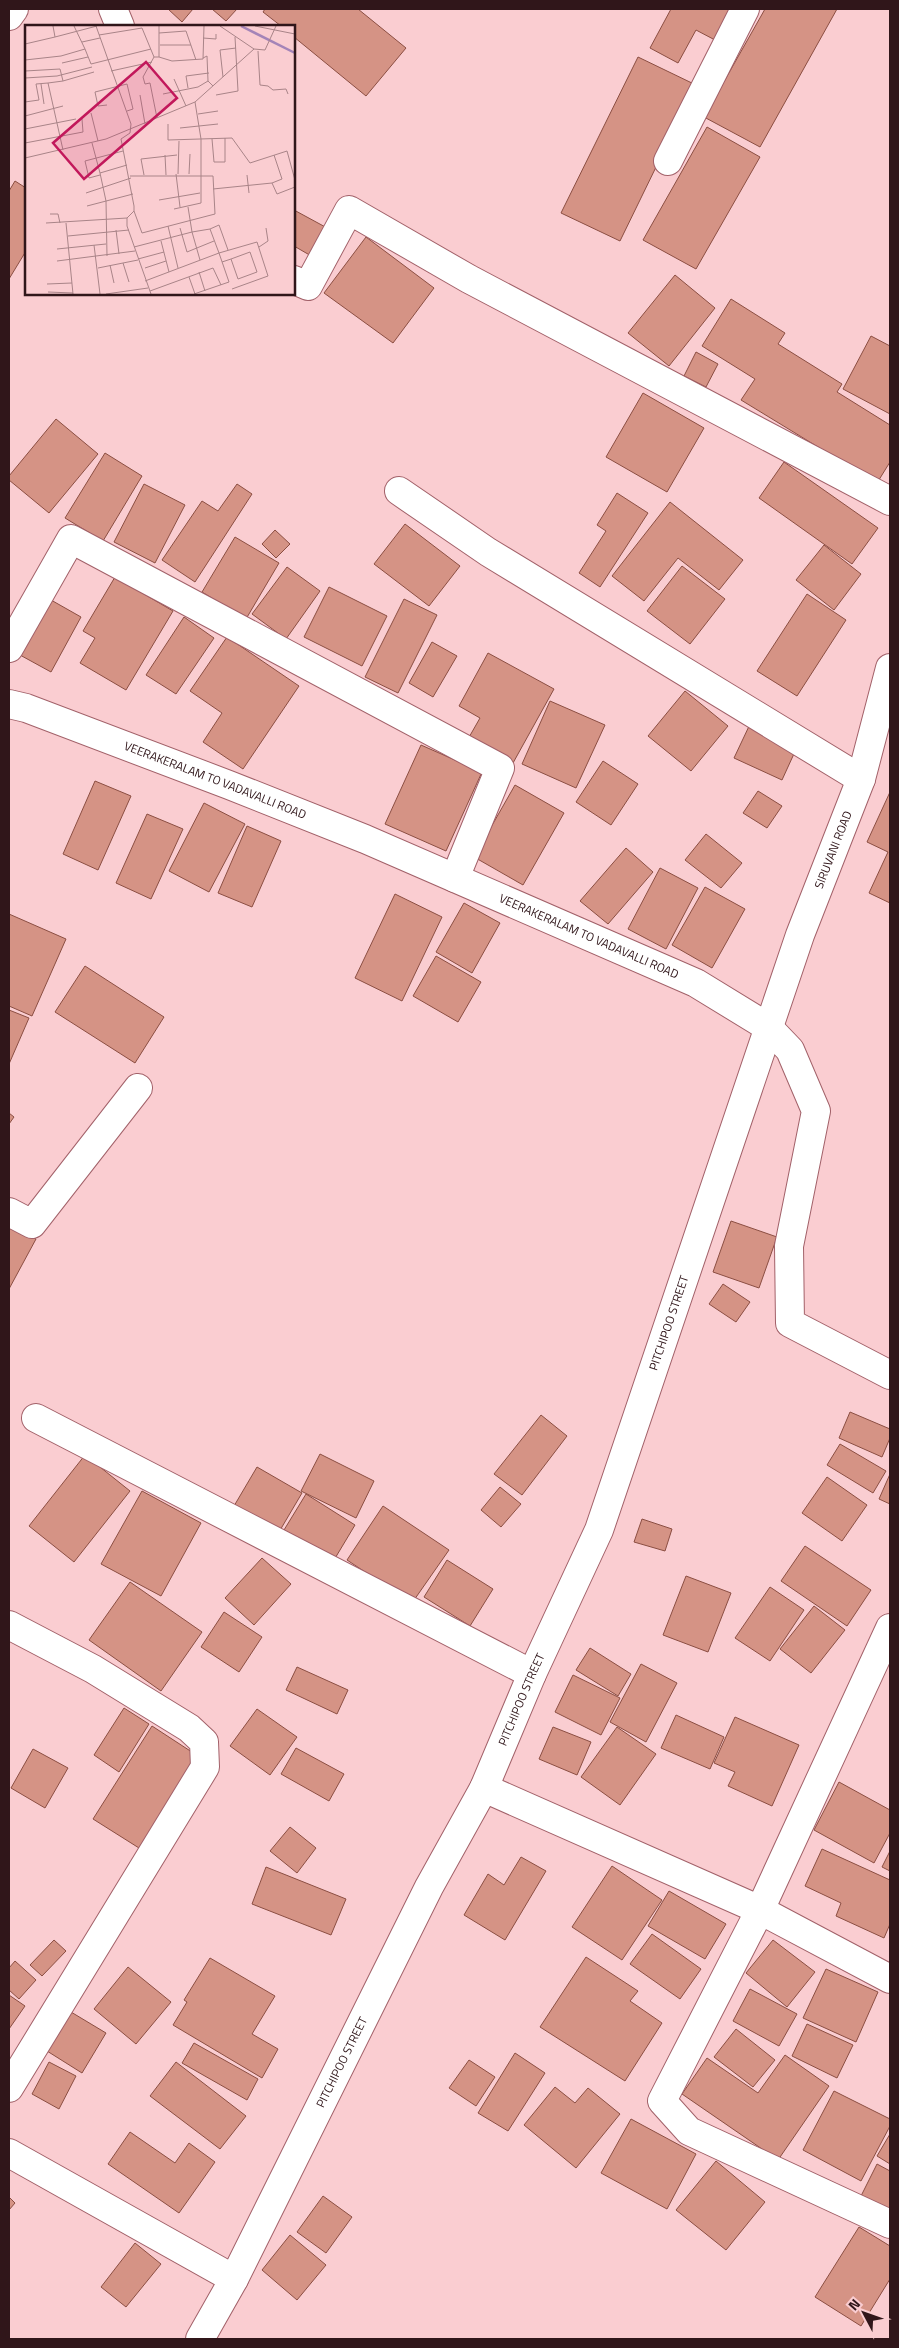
<svg xmlns="http://www.w3.org/2000/svg" width="899" height="2348" font-family="'Titillium Web',sans-serif">
  <style>
    .building { fill: #d59385; stroke: #8b4e42 }
    .lines { fill: none; stroke-linecap: round; stroke-linejoin: round }
    .minor-casing { stroke: #a26169; stroke-width: 30 }
    .minor { stroke: #fff; stroke-width: 28 }
    .labels { text-anchor: middle; stroke-width: 4; stroke-linejoin: round; paint-order: stroke }
    .street-label { font-size: 12px; fill: #30161a; stroke: #facdd1 }
    .inset-river { fill: none; stroke: #a484b8; stroke-width: 2.5 }
    .inset-road { fill: none; stroke: #a98488; stroke-width: 1 }
    .view { fill: #c2185b; fill-opacity: 0.15; stroke: #c2185b; stroke-width: 2.5 }
    .inset-edge { fill: none; stroke: #30161a; stroke-width: 2.5 }
  </style>
  <rect width="100%" height="100%" fill="#facdd1"/>
  <path class="building" d="M168,9H193L182,22Z
    M212,9H237L226,21Z
    M265,9H358L406,48L366,96L294,37V26H281L263,12Z
    M671,9H731L715,40L696,30L678,63L650,48Z
    M765,9H837L760,147L704,117Z
    M638,57L696,85L620,241L561,213Z
    M707,127L760,157L696,269L643,240Z
    M15,181L26,188V251L9,279V191Z
    M294,210L329,229L313,257L294,246Z
    M366,237L434,288L393,343L324,293Z
    M675,275L715,308L669,366L628,333Z
    M731,299L785,333L778,344L842,384L837,392L890,425V462L877,483L741,400L755,379L702,346Z
    M871,336L890,346V414L843,389Z
    M696,352L718,364L706,387L684,376Z
    M643,393L704,428L667,492L606,457Z
    M56,419L98,454L49,513L9,480V476Z
    M105,453L142,476L103,541L65,518Z
    M784,462L878,528L852,564L759,498Z
    M144,484L185,505L155,563L114,542Z
    M237,484L252,494L195,582L162,560L202,501L218,511Z
    M617,493L648,513L600,587L579,573L606,531L597,525Z
    M670,502L743,560L719,590L678,558L644,601L612,576Z
    M405,524L460,566L429,606L374,564Z
    M275,530L290,544L276,558L262,544Z
    M235,537L279,563L246,619L202,592Z
    M824,545L861,574L834,610L796,580Z
    M682,566L725,599L690,644L647,611Z
    M287,567L320,591L286,639L252,614Z
    M115,577L173,611L126,690L80,663L95,638L83,631Z
    M329,587L387,616L362,666L304,637Z
    M807,594L846,620L797,696L757,671Z
    M404,599L437,615L398,693L365,677Z
    M51,600L81,617L51,672L20,655Z
    M184,617L214,638L176,694L146,675Z
    M227,637L299,686L243,769L203,742L222,713L190,691Z
    M432,642L457,656L433,697L409,683Z
    M488,653L554,689L513,763L468,739L480,718L459,706Z
    M685,691L728,726L691,771L648,736Z
    M550,701L605,725L576,788L522,764Z
    M751,722L798,745L782,780L734,758Z
    M421,745L482,772L446,851L385,824Z
    M603,761L638,784L611,825L576,802Z
    M95,781L131,796L98,870L63,854Z
    M515,785L564,813L523,885L474,857Z
    M758,791L782,806L767,828L743,813Z
    M890,792V903L869,893L888,852L867,842Z
    M204,803L245,824L209,892L169,871Z
    M147,814L183,829L151,899L116,883Z
    M247,826L281,841L252,907L218,893Z
    M706,834L742,863L721,888L685,860Z
    M626,848L653,872L608,924L580,901Z
    M660,868L698,888L666,949L628,929Z
    M705,887L745,909L712,968L672,945Z
    M395,894L442,917L402,1001L355,978Z
    M464,903L500,923L472,973L436,952Z
    M9,914L66,939L32,1016L9,1006Z
    M436,956L481,982L458,1022L413,996Z
    M85,966L164,1017L135,1063L55,1012Z
    M9,1010L29,1018L9,1064Z
    M9,1113L14,1117L9,1124Z
    M731,1221L777,1237L759,1288L713,1272Z
    M9,1225L36,1239L9,1289Z
    M723,1284L750,1302L736,1322L709,1304Z
    M850,1412L890,1429V1438L882,1457L839,1438Z
    M541,1415L567,1436L522,1495L494,1474Z
    M840,1444L886,1471L873,1493L827,1465Z
    M320,1454L374,1481L356,1518L301,1491Z
    M85,1455L130,1491L74,1562L29,1526Z
    M257,1467L302,1493L279,1532L234,1506Z
    M890,1474V1504L879,1499Z
    M827,1477L867,1505L842,1541L802,1513Z
    M500,1487L521,1504L501,1527L481,1510Z
    M142,1491L201,1523L161,1596L101,1564Z
    M306,1494L355,1525L334,1560L284,1530Z
    M383,1506L449,1550L412,1603L347,1560Z
    M642,1519L672,1529L665,1551L634,1542Z
    M805,1546L871,1590L847,1626L781,1581Z
    M262,1558L291,1584L254,1625L225,1598Z
    M447,1560L493,1589L470,1626L424,1597Z
    M686,1576L731,1593L708,1652L663,1635Z
    M130,1582L202,1632L161,1691L89,1640Z
    M770,1587L804,1610L770,1661L735,1638Z
    M814,1606L845,1630L811,1673L780,1649Z
    M224,1612L262,1637L239,1672L201,1647Z
    M590,1648L631,1674L618,1696L576,1670Z
    M641,1664L677,1683L646,1742L610,1722Z
    M297,1667L348,1690L337,1714L286,1690Z
    M573,1675L620,1698L601,1735L555,1712Z
    M124,1708L149,1724L119,1772L94,1755Z
    M257,1709L297,1737L270,1775L230,1746Z
    M676,1715L724,1737L710,1769L661,1748Z
    M735,1717L799,1745L772,1806L728,1786L735,1772L714,1763Z
    M152,1726L198,1756L139,1848L93,1819Z
    M553,1727L591,1742L577,1775L539,1759Z
    M617,1727L656,1754L620,1805L581,1777Z
    M296,1748L344,1774L329,1801L281,1774Z
    M33,1749L68,1768L45,1808L11,1788Z
    M839,1782L890,1810V1833L874,1863L814,1830Z
    M290,1827L316,1848L297,1873L270,1851Z
    M822,1849L890,1880V1924L884,1938L836,1916L841,1903L805,1886Z
    M890,1851V1871L882,1867Z
    M521,1857L546,1871L505,1940L464,1915L488,1874L504,1885Z
    M612,1866L662,1900L622,1960L572,1927Z
    M266,1867L346,1899L331,1935L252,1904Z
    M669,1891L726,1924L705,1959L648,1926Z
    M652,1934L701,1969L680,1999L630,1964Z
    M54,1940L66,1951L42,1976L30,1965Z
    M773,1940L815,1972L787,2007L746,1973Z
    M586,1957L638,1991L630,2001L662,2023L625,2081L540,2027Z
    M210,1958L275,1996L252,2034L278,2049L262,2078L173,2025L187,2002L184,2000Z
    M15,1961L36,1980L19,1999L9,1990V1968Z
    M128,1967L171,2002L136,2044L94,2009Z
    M826,1969L878,1992L856,2042L803,2018Z
    M750,1989L797,2014L779,2046L733,2021Z
    M9,1995L25,2006L9,2029Z
    M71,2012L106,2033L82,2073L47,2051Z
    M807,2024L853,2045L837,2078L792,2056Z
    M736,2029L775,2060L753,2087L714,2057Z
    M194,2043L258,2079L247,2100L182,2063Z
    M515,2053L545,2073L508,2131L478,2113Z
    M785,2055L829,2086L778,2160L682,2094L707,2058L758,2093Z
    M469,2060L495,2077L476,2106L449,2088Z
    M49,2062L76,2076L59,2109L32,2094Z
    M176,2062L246,2116L220,2149L150,2096Z
    M555,2087L575,2103L588,2088L620,2114L576,2168L524,2125Z
    M834,2091L890,2119V2126L861,2181L803,2150Z
    M631,2119L696,2154L667,2209L601,2173Z
    M130,2132L175,2163L189,2143L215,2162L179,2213L108,2164Z
    M890,2134V2164L877,2156Z
    M716,2161L765,2202L726,2250L676,2210Z
    M877,2164L890,2171V2211L861,2196Z
    M323,2196L352,2217L326,2253L297,2232Z
    M9,2197L15,2203L9,2210Z
    M859,2227L890,2246V2279L861,2326L815,2297Z
    M290,2235L326,2265L297,2300L262,2270Z
    M135,2243L161,2264L126,2307L101,2287Z"/>
  <g class="lines">
    <defs>
      <g id="minor">
        <path d="M113,9L120,26"/>
        <path d="M9,16L14,9"/>
        <path d="M668,161L745,9"/>
        <path d="M294,280L308,286L349,210L469,279L890,501"/>
        <path d="M399,491L488,552L861,779"/>
        <path d="M9,648L71,539L500,768L455,878"/>
        <path id="s1" d="M9,704L26,708L229,785L365,839L696,983L768,1027L790,1050L816,1111L789,1246L790,1323L890,1375"/>
        <path d="M9,1212L32,1224L138,1088"/>
        <path d="M36,1418L532,1674"/>
        <path d="M9,1625L93,1669L189,1728L204,1742L205,1767L9,2088"/>
        <path d="M890,1628L760,1910L662,2101L689,2131L890,2224"/>
        <path d="M484,1788L760,1910L890,1979"/>
        <path d="M9,2153L234,2279"/>
        <path id="s2" d="M200,2339L234,2279L429,1887L484,1788L532,1674L599,1530L800,935L861,779L890,668"/>
      </g>
    </defs>
    <use href="#minor" class="minor-casing"/>
    <use href="#minor" class="minor"/>
  </g>
  <g class="labels">
    <g class="street-label">
      <text dy="4" stroke="none"><textPath href="#s1" startOffset="220">VEERAKERALAM TO VADAVALLI ROAD</textPath></text>
      <text dy="4" stroke="none"><textPath href="#s2" startOffset="1622">SIRUVANI ROAD</textPath></text>
      <text dy="4" stroke="none"><textPath href="#s1" startOffset="625">VEERAKERALAM TO VADAVALLI ROAD</textPath></text>
      <text dy="4" stroke="none"><textPath href="#s2" startOffset="1121">PITCHIPOO STREET</textPath></text>
      <text dy="4" stroke="none"><textPath href="#s2" startOffset="716">PITCHIPOO STREET</textPath></text>
      <text dy="4" stroke="none"><textPath href="#s2" startOffset="311">PITCHIPOO STREET</textPath></text>
    </g>
  </g>
  <g transform="translate(25 25)">
    <rect width="270" height="270" fill="#facdd1"/>
    <path class="inset-river" d="M216,1L270,28"/>
    <path class="inset-road" d="M71,1L106,99L105,108L96,114L109,181V186L102,193V201L126,269M134,1V32L147,36L178,34L179,1M195,1L229,24M230,1L270,9M134,8L161,6L171,35M74,10L117,3L129,32H134M30,12L72,1M178,13L191,14V9M57,17L75,13M0,19L30,12L28,1M135,20H166M60,24L66,39L126,24M233,26L235,60L243,61L248,65L261,64L263,69M129,32L118,52L120,59L125,58L132,93M178,33L182,31L183,56M0,35L36,31L60,24L49,1M37,38L63,32M0,46L35,44L38,56L23,58L38,125M86,46L127,37M198,52L195,25L211,23M0,53L32,51L67,42M149,54L161,81M38,56L69,47M16,59L19,79M163,63L161,51L184,48M138,69L173,62L183,56L188,61M115,70L120,99M191,70L213,66L210,12M0,77L14,75L11,59L23,58M82,80L73,81L70,67L102,59L108,84L102,86M66,88L73,116M173,89L193,86M0,91L38,81M143,99V115L207,113L225,138L262,126L270,155M155,103L193,99M0,104L51,94M187,114L189,137H200V113M0,118L58,107L57,94M67,118L75,148L102,140M140,130L141,150M249,130L257,154L247,158L252,169L270,162M0,133L81,114L170,77L229,24L240,25L251,1M75,148L81,176L82,231M151,149L155,182M153,149L154,116M164,149L165,129M75,150L64,153L60,136L98,126M119,150L116,134L152,130M222,150L224,168M105,151H188L190,189L117,208L109,186M188,164L247,158M61,168L106,153M134,175L175,168M62,181L108,169M149,184L176,178V114L170,77M25,189H33L35,198M21,198L102,193M41,198L48,269M143,201L153,243M155,203L162,227L189,216M185,204L194,200L203,225M91,205L94,229M43,211L104,205M136,216L144,247M69,220L75,269M109,222L167,207L175,235M234,222L243,216L241,203M32,224L81,219M113,234L139,227M32,236L110,226M197,237L206,234L225,227L232,247L213,254L206,234M98,238L104,257M85,240L89,258M73,243L113,235M120,243L141,236M174,247L180,266M164,252L170,269M120,256L194,228L185,204L167,207L163,182M22,259L47,258M125,266L188,243L196,260M23,267L48,268M81,269L123,263M169,269L204,257L194,228L232,217L243,251L207,264"/>
    <path class="view" d="M121,37L152,73L59,154L28,118Z"/>
    <rect width="270" height="270" class="inset-edge"/>
  </g>
  <rect width="899" height="2348" fill="none" stroke="#30161a" stroke-width="20"/>
  <g transform="translate(864 2313) rotate(311)" stroke="#facdd1" stroke-width="4" paint-order="stroke">
  <path d="M0-4L9 19L0 12L-9 19Z" fill="#30161a"/>
  <text y="-8" font-size="14" font-weight="bold" text-anchor="middle" fill="#30161a">N</text>
  </g>
</svg>
